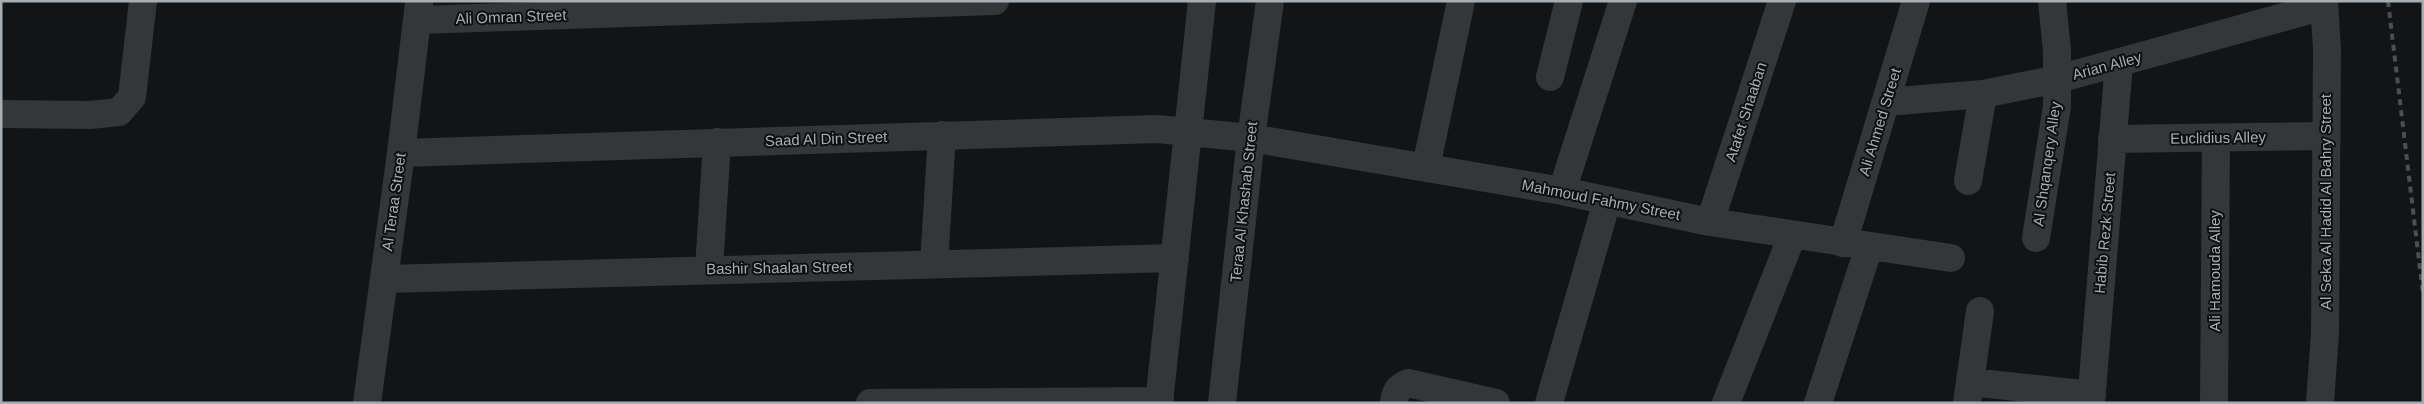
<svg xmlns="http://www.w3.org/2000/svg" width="2424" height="404" font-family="Arial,sans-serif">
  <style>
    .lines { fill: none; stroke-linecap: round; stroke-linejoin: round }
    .minor { stroke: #34373a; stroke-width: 28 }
    .rail { stroke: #4b4f53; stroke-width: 4; stroke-dasharray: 6 5; stroke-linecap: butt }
    .labels { text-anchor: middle; stroke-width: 4; stroke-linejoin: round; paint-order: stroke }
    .street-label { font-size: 15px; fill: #a5aeb5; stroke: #0e0f10 }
  </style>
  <rect width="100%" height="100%" fill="#131415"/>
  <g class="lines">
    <path class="minor" d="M417,20L995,1
      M1550,77L1569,1
      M1886,102L1983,94L2058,79L2324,6
      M1,114L90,115L119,112L132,97L143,1
      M2112,139L2324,136
      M401,153L1157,129L1251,138L1562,191L1710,222L1951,258
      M1426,167L1461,1
      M1968,181L1983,94
      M1562,191L1623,1
      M1710,222L1782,1
      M2036,238L2057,106V51L2052,1
      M1843,243L1916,1
      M934,264L942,135
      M709,269L717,142
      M384,279L1175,258
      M1970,382L2092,395
      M367,403L401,153L419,3
      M870,403L1160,401
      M1159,403L1202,1
      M1222,403L1251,138L1270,1
      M1394,403C1395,392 1398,387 1408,383L1496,403
      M1549,403L1607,201
      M1726,403L1792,236
      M1818,403L1869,247
      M1967,403L1980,311
      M2091,403L2119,63
      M2214,403L2216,138
      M2320,403L2325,333L2327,49L2324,1"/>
    <path class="rail" d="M2388,1L2423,294"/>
  </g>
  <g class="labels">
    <g class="street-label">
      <text transform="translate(511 17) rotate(-2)" y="5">Ali Omran Street</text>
      <text transform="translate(2107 66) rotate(-15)" y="5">Arian Alley</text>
      <text transform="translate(1746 112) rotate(-72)" y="5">Atafet Shaaban</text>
      <text transform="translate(1880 122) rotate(-73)" y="5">Ali Ahmed Street</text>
      <text transform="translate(2218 138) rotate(-1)" y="5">Euclidius Alley</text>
      <text transform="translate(826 139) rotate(-2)" y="5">Saad Al Din Street</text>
      <text transform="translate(2047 164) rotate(-82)" y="5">Al Shqanqery Alley</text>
      <text transform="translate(1601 200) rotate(11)" y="5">Mahmoud Fahmy Street</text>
      <text transform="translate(394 202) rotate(-82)" y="5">Al Teraa Street</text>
      <text transform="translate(1244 202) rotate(-84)" y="5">Teraa Al Khashab Street</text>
      <text transform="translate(2326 202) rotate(-90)" y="5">Al Seka Al Hadid Al Bahry Street</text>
      <text transform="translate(2105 233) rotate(-85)" y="5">Habib Rezk Street</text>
      <text transform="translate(779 268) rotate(-1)" y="5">Bashir Shaalan Street</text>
      <text transform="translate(2215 271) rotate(-90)" y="5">Ali Hamouda Alley</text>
    </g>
  </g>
  <rect width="2424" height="404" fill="none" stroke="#a5aeb5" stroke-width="5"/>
</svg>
